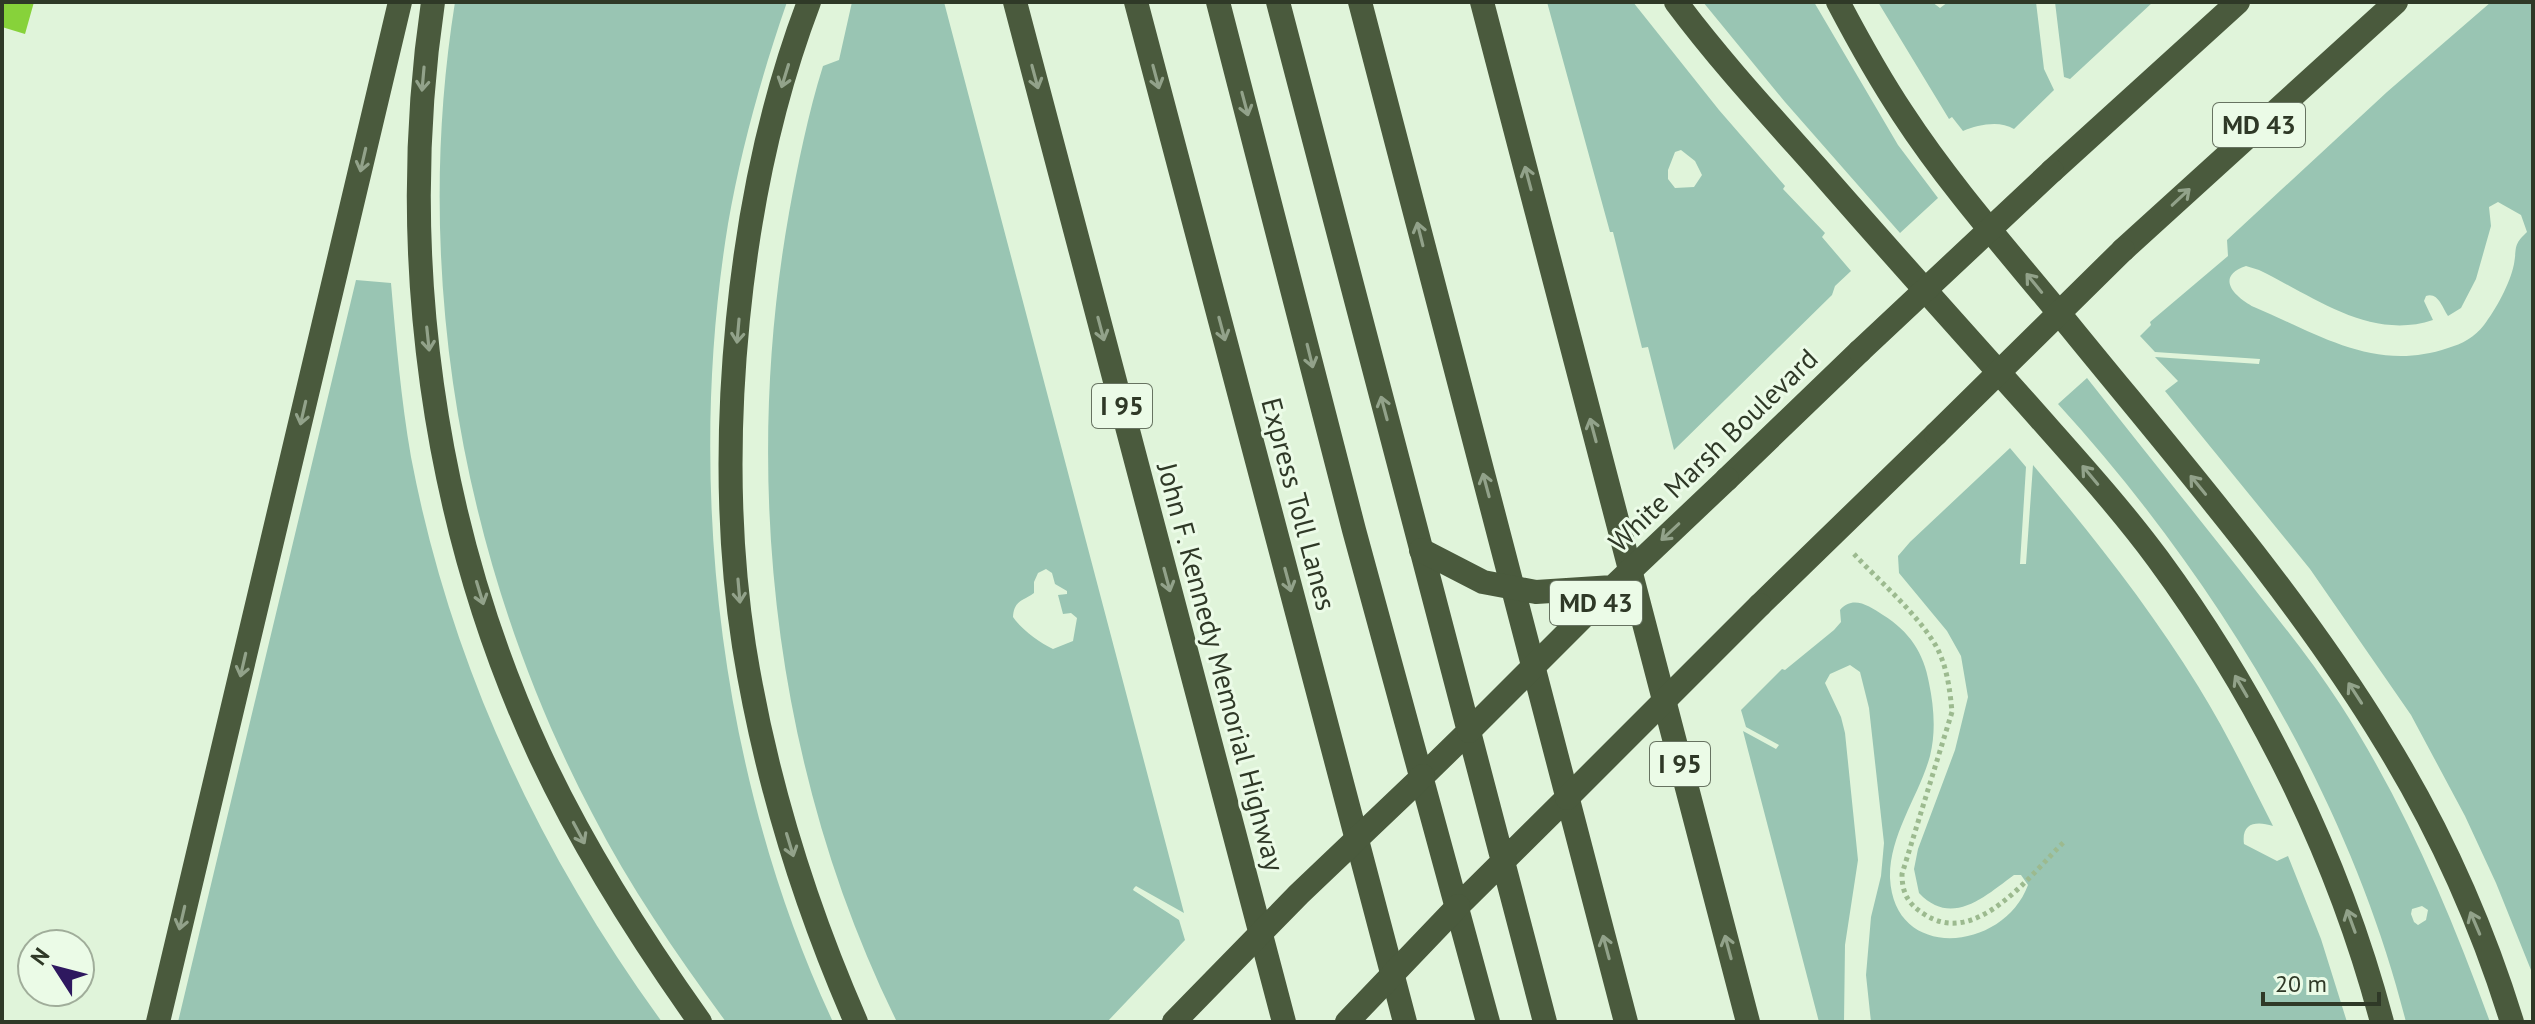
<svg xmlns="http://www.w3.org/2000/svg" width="2535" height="1024" font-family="'PT Sans',sans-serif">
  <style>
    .green { fill: #99c5b3; fill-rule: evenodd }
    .building { fill: #87d23a }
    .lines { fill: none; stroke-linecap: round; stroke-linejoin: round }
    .path { stroke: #9cba8f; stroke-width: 5; stroke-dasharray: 4 4; stroke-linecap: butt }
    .highway { stroke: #4a5a3d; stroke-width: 24 }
    .highway-bridge { stroke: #4a5a3d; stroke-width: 24 }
    .oneway { stroke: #92a28a }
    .labels { text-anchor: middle; stroke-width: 6; stroke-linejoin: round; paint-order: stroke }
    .shield { fill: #ebfbe7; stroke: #677361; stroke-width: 2 }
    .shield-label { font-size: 26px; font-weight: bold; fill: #2f3927 }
    .street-label { font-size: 28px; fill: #2f3927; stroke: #ebfbe7 }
  </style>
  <rect width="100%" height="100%" fill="#e0f4da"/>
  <path class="green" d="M455,2H787C762,74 741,149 728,224C685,486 720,780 833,1022H726C677,955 630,887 592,813C463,568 411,276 455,2Z
    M852,2H944L1184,913L1136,886L1134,888L1133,890L1179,920L1185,940L1107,1022H897C775,775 741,484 789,213C798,164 808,114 823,66L839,60ZM1046,569L1052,573L1055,584L1067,591V594L1058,595L1063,614L1071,613L1077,618L1073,641L1053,649C1039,642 1022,630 1013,617C1014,600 1023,601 1034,593V582L1038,573Z
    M1547,2H1633L1719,110L1785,186L1783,189L1825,233L1822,237L1851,271L1835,286L1832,295L1674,450L1648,347L1642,348L1613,232H1610ZM1681,150L1695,161L1702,175L1694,187L1675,188L1668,179V170L1675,152Z
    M1703,2H1814L1898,145L1938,198L1900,233L1785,102Z
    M1878,2H1932L1940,8L1948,2H2036L2044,69L2054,90L2014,129C1999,120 1978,125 1963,131L1952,117L1949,119Z
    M2055,2H2153L2070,79L2064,77Z
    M2491,2H2533V975L2496,883L2465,816L2411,715L2310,569L2165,391L2178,381L2155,357L2259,364L2260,359L2155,352L2140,336L2151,325L2150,322L2228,256L2227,240L2387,92ZM2498,202L2521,215L2527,232C2513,245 2517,247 2514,264C2510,284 2496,309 2484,325C2475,337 2462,344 2448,348C2375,373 2318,334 2254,307C2235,297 2214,277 2246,266L2259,270C2313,296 2370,341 2433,320L2424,301L2426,296C2438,292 2442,307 2448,316L2461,308L2476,279L2491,226L2489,207Z
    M356,280L391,283C396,341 401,399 411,457C450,663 539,853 662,1022H178Z
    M2087,378C2137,441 2188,505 2238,568C2273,613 2309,656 2340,704C2404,803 2450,912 2490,1022H2406C2349,795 2215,576 2058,404ZM2422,906L2428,910L2426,920L2418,925L2414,922L2411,914L2412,909Z
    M2010,448L2026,467L2020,564H2026L2033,465C2093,536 2150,608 2198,686C2226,731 2249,779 2273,826C2257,821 2241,822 2244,844L2277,861L2288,856L2321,939L2347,1022H1871L1866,975L1871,917L1881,876L1884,843L1869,708L1860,672L1850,665L1830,674L1825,683L1841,717L1845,733L1858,860L1845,945L1844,1022H1819L1743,731L1776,749L1779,745L1746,727L1741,710L1782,669L1785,670L1834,630L1841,622L1840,610C1853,595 1869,606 1883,615C1909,631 1924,653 1929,683C1934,707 1936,732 1930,756C1919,796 1889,835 1890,878C1894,963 2004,951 2028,885L2021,875H2014C1985,896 1952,928 1919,893L1914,869L1918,849L1955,750L1968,697L1961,656L1947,631L1899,573L1898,556L1910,542Z"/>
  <path class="building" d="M2,2H34L25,34L2,27Z"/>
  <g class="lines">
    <path class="path" d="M1854,554C1881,583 1916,612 1936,646C1947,666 1950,690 1952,712L1902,874C1902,893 1908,904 1924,914C1976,949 2030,875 2064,842"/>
    <path class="highway" d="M433,2C396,253 432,521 539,753C583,848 639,936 700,1022
      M809,2C737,191 713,446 744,646C765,777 803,901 856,1022
      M1015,2L1284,1022
      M1136,2L1405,1022
      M1218,2L1354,530L1488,1022
      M1278,2L1545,1022
      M1360,2L1626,1022
      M1482,2L1748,1022
      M1676,2C1720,61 1770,115 1819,170C1888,249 1958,327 2028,405C2073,456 2118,505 2158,559C2260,698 2338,856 2382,1022
      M1838,2C1858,40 1879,78 1903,114C1950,186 2009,252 2063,318C2174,455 2293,590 2385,741C2438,827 2482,925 2512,1022
      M2052,171L2238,2
      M2123,250L2396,2
      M1727,479L1860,351
      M1760,605L1936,434
      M1423,776L1469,731
      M1458,906L1567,798
      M158,1022L400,2"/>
    <path class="highway-bridge" d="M1860,351L2052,171
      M1936,434L2123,250
      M1421,550L1483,582L1536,592L1613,587
      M1469,731L1613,587L1727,479
      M1567,798L1760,605
      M1174,1022L1299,894L1423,776
      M1347,1022L1458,906"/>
  </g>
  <defs><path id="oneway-shaft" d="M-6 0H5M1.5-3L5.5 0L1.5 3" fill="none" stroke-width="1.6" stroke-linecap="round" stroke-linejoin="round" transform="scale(2)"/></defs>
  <g class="oneway">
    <use href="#oneway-shaft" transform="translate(785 76) rotate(107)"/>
    <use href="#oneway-shaft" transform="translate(1035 77) rotate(75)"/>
    <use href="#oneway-shaft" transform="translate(1156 77) rotate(75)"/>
    <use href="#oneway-shaft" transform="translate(423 79) rotate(95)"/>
    <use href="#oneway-shaft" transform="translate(1245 104) rotate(75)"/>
    <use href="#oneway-shaft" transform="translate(363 160) rotate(103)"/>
    <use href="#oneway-shaft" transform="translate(1528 178) rotate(-105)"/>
    <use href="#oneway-shaft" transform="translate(2181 197) rotate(-43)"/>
    <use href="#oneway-shaft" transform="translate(1420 234) rotate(-104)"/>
    <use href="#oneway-shaft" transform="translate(2034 283) rotate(-129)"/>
    <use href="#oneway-shaft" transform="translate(1101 329) rotate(75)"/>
    <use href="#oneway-shaft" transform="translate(1222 329) rotate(75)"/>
    <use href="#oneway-shaft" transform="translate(738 331) rotate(95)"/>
    <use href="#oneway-shaft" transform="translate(428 339) rotate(84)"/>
    <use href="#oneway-shaft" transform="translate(1310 356) rotate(76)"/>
    <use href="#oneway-shaft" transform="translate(1384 408) rotate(-105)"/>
    <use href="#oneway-shaft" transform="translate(303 413) rotate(103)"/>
    <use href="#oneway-shaft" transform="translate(1593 430) rotate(-105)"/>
    <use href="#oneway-shaft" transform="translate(2090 475) rotate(-130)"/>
    <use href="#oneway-shaft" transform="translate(1486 485) rotate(-105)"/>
    <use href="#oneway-shaft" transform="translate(2198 485) rotate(-129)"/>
    <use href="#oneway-shaft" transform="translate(1670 532) rotate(137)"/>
    <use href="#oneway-shaft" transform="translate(1167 580) rotate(75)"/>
    <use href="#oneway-shaft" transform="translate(1288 580) rotate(75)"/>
    <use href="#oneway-shaft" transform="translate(739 591) rotate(85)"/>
    <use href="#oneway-shaft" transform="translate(480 593) rotate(73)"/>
    <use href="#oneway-shaft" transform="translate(243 665) rotate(103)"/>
    <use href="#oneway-shaft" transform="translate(2241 686) rotate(-120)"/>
    <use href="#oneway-shaft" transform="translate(2355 693) rotate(-123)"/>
    <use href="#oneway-shaft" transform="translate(579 833) rotate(62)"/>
    <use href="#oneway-shaft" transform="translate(790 845) rotate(73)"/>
    <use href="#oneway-shaft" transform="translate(182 918) rotate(103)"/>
    <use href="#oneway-shaft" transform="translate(2351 921) rotate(-110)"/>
    <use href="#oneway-shaft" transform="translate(2475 923) rotate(-113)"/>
    <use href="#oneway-shaft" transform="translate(1606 947) rotate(-105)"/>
    <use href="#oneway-shaft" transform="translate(1728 947) rotate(-105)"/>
  </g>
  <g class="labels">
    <g class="shield">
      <rect x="2213" y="103" width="92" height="44" rx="6"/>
      <rect x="1092" y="384" width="60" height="44" rx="6"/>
      <rect x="1550" y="581" width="92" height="44" rx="6"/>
      <rect x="1650" y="742" width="60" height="44" rx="6"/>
    </g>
    <g class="shield-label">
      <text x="2259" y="134">MD 43</text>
      <text x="1122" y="415">I 95</text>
      <text x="1596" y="612">MD 43</text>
      <text x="1680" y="773">I 95</text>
    </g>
    <g class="street-label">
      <text transform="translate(1713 450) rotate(-44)" y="10">White Marsh Boulevard</text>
      <text transform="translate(1299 504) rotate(75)" y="10">Express Toll Lanes</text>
      <text transform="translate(1221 667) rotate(75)" y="10">John F. Kennedy Memorial Highway</text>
    </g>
  </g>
  <rect width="2535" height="1024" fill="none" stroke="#2f3927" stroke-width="8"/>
  <g transform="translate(56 968) rotate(306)"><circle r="38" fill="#ebfbe7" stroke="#a0ad9a" stroke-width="2"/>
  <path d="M0-6L14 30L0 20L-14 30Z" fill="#2e185f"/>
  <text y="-12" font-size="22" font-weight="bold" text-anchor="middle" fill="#2f3927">N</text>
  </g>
  <path d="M2263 992v12h116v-12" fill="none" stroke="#2f3927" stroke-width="4"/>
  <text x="2275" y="992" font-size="24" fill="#2f3927" stroke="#ebfbe7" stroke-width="6" paint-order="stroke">20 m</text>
</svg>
